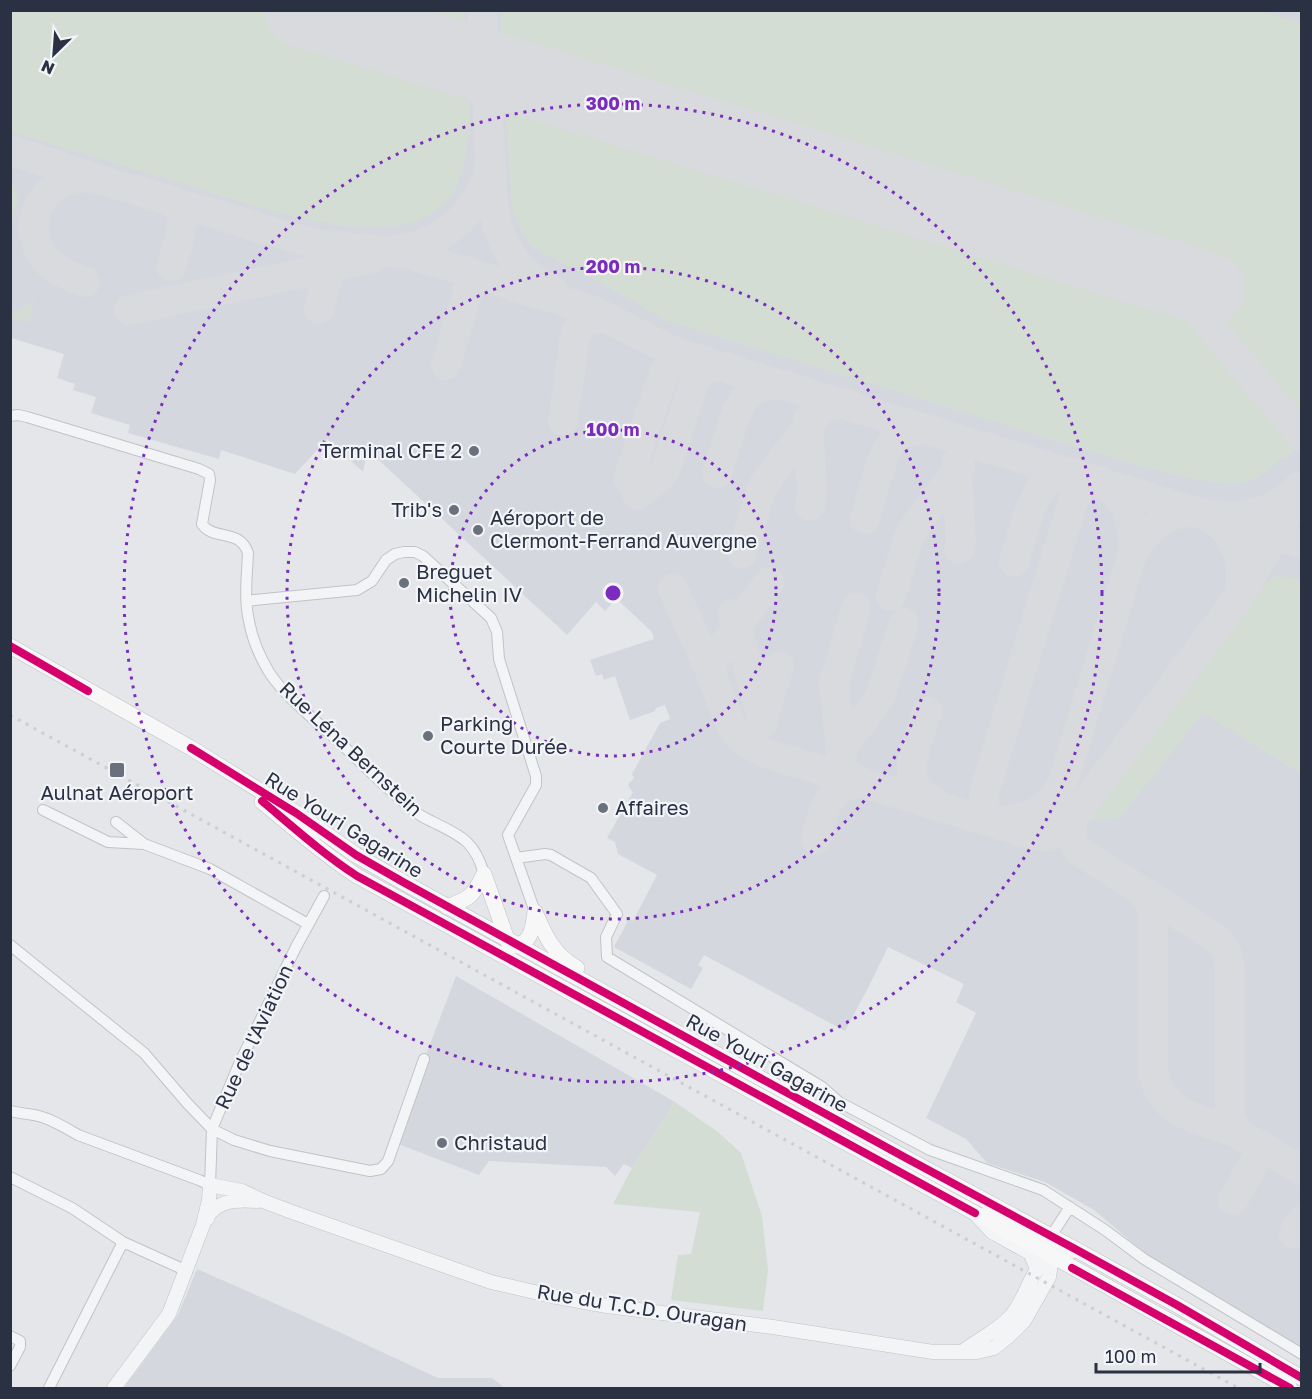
<svg xmlns="http://www.w3.org/2000/svg" width="1312" height="1399" font-family="'Golos Text',sans-serif">
  <style>
    .built { fill: #d4d7de }
    .green { fill: #d4ddd4 }
    .lines { fill: none; stroke-linecap: round; stroke-linejoin: round }
    .taxiway { stroke: #d8dadd; stroke-width: 30 }
    .runway { stroke: #d8dadd; stroke-width: 74 }
    .minor-casing { stroke: #c1c3c7; stroke-width: 12 }
    .tertiary-casing { stroke: #c1c3c7; stroke-width: 15 }
    .secondary-casing { stroke: #c1c3c7; stroke-width: 16 }
    .minor { stroke: #f3f4f6; stroke-width: 10 }
    .tertiary { stroke: #f3f4f6; stroke-width: 14 }
    .secondary { stroke: #f7f7f7; stroke-width: 15 }
    .rail { stroke: #ccced1; stroke-width: 3; stroke-dasharray: 3 6; stroke-linecap: butt }
    .cycleway-casing { stroke: #f2f4f8; stroke-width: 11 }
    .cycleway { stroke: #d6006c; stroke-width: 8 }
    .ring { fill: none; stroke: #7b2cbf; stroke-width: 3; stroke-dasharray: 3 6 }
    .poi-dot { fill: #6b707d; stroke: #f2f4f8; stroke-width: 2 }
    .labels { text-anchor: middle; stroke-width: 4.5; stroke-linejoin: round; paint-order: stroke }
    .poi-label { font-size: 20px; fill: #2a3143; stroke: #f2f4f8; text-anchor: start }
    .street-label { font-size: 20px; fill: #2a3143; stroke: #f2f4f8 }
    .centre { fill: #7b2cbf; stroke: #f2f4f8; stroke-width: 3 }
    .ring-label { font-size: 18px; text-anchor: middle; font-weight: bold; fill: #7b2cbf; stroke: #f2f4f8; stroke-width: 4.5; stroke-linejoin: round; paint-order: stroke }
  </style>
  <rect width="100%" height="100%" fill="#e4e6e9"/>
  <path class="built" d="M11,11H1301V1349L1147,1255L1094,1210L1045,1182L987,1163L966,1139L926,1118L976,1013L956,1002L964,984L888,947L869,986L845,1031L704,955L698,965L703,968L691,989L614,947L629,919L633,921L657,875L618,854L615,842L607,838L633,792L630,789L628,784L634,778L632,774L660,723L670,719L665,705L656,708L655,711L630,720L615,676L604,680L602,674L596,676L590,660L654,639L652,632L619,601L615,600L605,611L596,602L567,635L368,450L363,472L327,439L295,474L221,450L219,459L128,433L130,425L91,413L96,397L73,390L75,384L57,378L64,354L11,338Z
    M456,976L675,1102L632,1168L624,1164L615,1176L606,1167L489,1161L479,1175L393,1142Z
    M197,1269L326,1326L438,1378H492L505,1388H124L178,1315Z"/>
  <path class="green" d="M460,11H464C467,61 477,137 458,183C456,187 454,192 452,195C439,213 414,225 393,226C324,231 258,207 193,187C132,169 71,150 11,132V11Z
    M1262,11L1301,23L1302,441L1286,459L1282,457C1273,466 1264,475 1252,480C1221,490 1170,473 1139,466L667,321L599,282L533,248L523,234L514,214L511,194L500,11Z
    M11,179L18,199L11,226Z
    M35,300L28,323L11,317V314Z
    M1274,576L1296,578L1301,580V774L1203,713L1120,818L1088,820L1262,586Z
    M675,1102L718,1132L741,1153L762,1216L768,1270L763,1311L671,1300L678,1255L691,1254L700,1212L613,1204L632,1168Z"/>
  <g class="lines">
    <path class="taxiway" d="M482,10L493,206C500,246 516,271 552,290
      M10,150L98,179L311,243L409,254L591,310L672,351L693,358L1302,544
      M164,198C168,201 173,203 176,206C190,218 175,251 171,266
      M393,250C439,247 479,214 489,168
      M1168,276L1302,436
      M85,282C71,276 54,270 45,259C16,222 47,172 92,178
      M319,309L332,263L341,253
      M129,310L373,258
      M446,365L473,274
      M808,419L812,494L810,506
      M563,421L575,337C581,321 588,317 605,317
      M956,463L961,541L959,549
      M717,473C721,460 726,446 730,432C739,401 749,382 785,385
      M628,479L665,370C674,359 682,356 696,358
      M1102,484C1128,499 1135,526 1132,555C1143,533 1164,512 1190,512C1206,513 1221,517 1237,516C1260,515 1284,504 1299,487
      M637,495L661,476L666,468L694,383C702,368 708,366 725,367
      M1207,516C1236,530 1246,567 1238,596
      M865,519C871,500 882,447 897,437C906,430 917,429 928,429
      M742,553L761,491L765,483L817,413C828,405 835,403 848,404
      M1014,562C1018,549 1022,535 1026,522C1035,494 1042,475 1075,474
      M673,589L708,666L731,725L737,734L745,742L756,748L768,754L1037,836C1052,838 1062,830 1072,820
      M891,596L909,537L915,526L960,466
      M856,608L834,683L842,763C845,774 852,778 862,782
      M733,614L763,721
      M715,685L711,669L716,655L769,582
      M927,712C916,749 895,782 938,805
      M763,723L764,715L779,666
      M841,756L845,744L880,697L904,623
      M996,821C1019,821 1040,816 1055,796C1059,791 1061,784 1064,779L1132,555
      M997,824C986,815 983,807 984,793L1073,501C1081,488 1086,481 1101,482
      M816,839C824,809 826,787 862,782
      M1140,890L1150,902L1153,913V1071C1162,1119 1199,1116 1236,1133C1259,1144 1280,1158 1302,1170
      M1247,1139C1237,1132 1232,1125 1230,1114V970C1229,955 1226,947 1214,937L1079,851C1070,841 1071,833 1072,820L1238,598L1302,490
      M1233,1200L1259,1154L1264,1151H1269
      M1294,1233L1302,1221"/>
    <path class="runway" d="M301,10L1208,289"/>
    <defs>
      <path id="minor" d="M10,416L18,415L27,417L199,469L209,474L210,480L202,524C213,541 240,528 248,553C247,574 244,600 249,621C252,638 260,657 269,672C284,696 318,722 339,742C365,766 389,792 417,813C422,817 427,819 433,822C461,836 475,841 484,874
        M247,602L254,600L357,590L372,581L386,560L395,554L404,552H415L423,556L491,618L497,632L499,659L536,776V785L508,835L535,912
        M43,810L108,842L144,844L210,869L308,924
        M116,822L144,844
        M516,858L545,854L551,855L563,862L591,878L617,914L606,937L607,957L822,1087L839,1102L930,1150L1043,1190L1105,1230L1144,1259L1302,1354
        M10,945L144,1053L187,1103L212,1129L234,1140L270,1151L370,1171L381,1169L388,1161L424,1059
        M10,1111C19,1113 26,1114 34,1115C48,1117 66,1128 78,1135L199,1180L210,1185L212,1129L227,1093L240,1062L296,947L324,896
        M10,1177L72,1208L123,1242L187,1271
        M1051,1236L1070,1207
        M10,1336L20,1341V1347L10,1366
        M49,1388L123,1242"/>
      <path id="tertiary" d="M978,1217L992,1232L1030,1253L1037,1269
        M207,1219C208,1216 209,1213 212,1211C223,1199 244,1200 258,1201
        M962,1352C978,1340 997,1331 1011,1316C1023,1302 1027,1285 1036,1271C1044,1258 1063,1254 1077,1250
        M114,1388L169,1314L203,1225L209,1200L210,1185L242,1191L263,1201L292,1212L491,1282L552,1296L607,1306L773,1327L933,1352H977L994,1348L1009,1336L1024,1321L1049,1277L1052,1257L1051,1236L1037,1239L1000,1218L982,1215"/>
      <path id="secondary" d="M10,646L191,748L296,813L356,855L403,882L906,1158L1077,1250L1177,1305L1302,1378
        M262,802C293,827 323,854 357,876L975,1213L1290,1388
        M484,874L508,942
        M447,907C471,898 473,896 484,874
        M535,912C546,937 553,954 577,968
        M511,946C531,946 533,928 535,912"/>
    </defs>
    <use href="#minor" class="minor-casing"/>
    <use href="#tertiary" class="tertiary-casing"/>
    <use href="#secondary" class="secondary-casing"/>
    <use href="#minor" class="minor"/>
    <use href="#tertiary" class="tertiary"/>
    <use href="#secondary" class="secondary"/>
    <path class="rail" d="M10,715L1238,1388"/>
    <defs>
      <path id="cycleway" d="M10,646L88,691
        M191,748L296,813L356,855L403,882L906,1158L1077,1250L1177,1305L1302,1378
        M262,801C293,827 323,854 357,876L975,1213
        M1072,1268L1290,1388"/>
    </defs>
    <use href="#cycleway" class="cycleway-casing"/>
    <use href="#cycleway" class="cycleway"/>
  </g>
  <g class="ring">
    <circle cx="613" cy="593" r="163"/>
    <circle cx="613" cy="593" r="326"/>
    <circle cx="613" cy="593" r="489"/>
  </g>
  <g class="poi-dot">
    <circle cx="474" cy="451" r="6"/>
    <circle cx="454" cy="510" r="6"/>
    <circle cx="478" cy="530" r="6"/>
    <circle cx="404" cy="583" r="6"/>
    <circle cx="428" cy="736" r="6"/>
    <rect x="109" y="762" width="16" height="16" rx="3"/>
    <circle cx="603" cy="808" r="6"/>
    <circle cx="442" cy="1143" r="6"/>
  </g>
  <g class="labels">
    <g class="poi-label">
      <text x="462" y="458" text-anchor="end">Terminal CFE 2</text>
      <text x="442" y="517" text-anchor="end">Trib's</text>
      <text x="490" y="525">Aéroport de<tspan x="490" dy="23">Clermont-Ferrand Auvergne</tspan></text>
      <text x="416" y="579">Breguet<tspan x="416" dy="23">Michelin IV</tspan></text>
      <text x="440" y="731">Parking<tspan x="440" dy="23">Courte Durée</tspan></text>
      <text x="117" y="800" text-anchor="middle">Aulnat Aéroport</text>
      <text x="615" y="815">Affaires</text>
      <text x="454" y="1150">Christaud</text>
    </g>
    <g class="street-label">
      <text transform="translate(351 749) rotate(43)" y="7">Rue Léna Bernstein</text>
      <text transform="translate(344 825) rotate(32)" y="7">Rue Youri Gagarine</text>
      <text transform="translate(254 1037) rotate(-65)" y="7">Rue de l'Aviation</text>
      <text transform="translate(767 1063) rotate(29)" y="7">Rue Youri Gagarine</text>
      <text transform="translate(642 1308) rotate(9)" y="7">Rue du T.C.D. Ouragan</text>
    </g>
  </g>
  <circle cx="613" cy="593" r="9" class="centre"/>
  <g class="ring-label">
    <text x="613" y="110">300 m</text>
    <text x="613" y="273">200 m</text>
    <text x="613" y="436">100 m</text>
  </g>
  <rect width="1312" height="1399" fill="none" stroke="#2a3143" stroke-width="24"/>
  <g transform="translate(54 54) rotate(205)" stroke="#f2f4f8" stroke-width="4.5" paint-order="stroke">
  <path d="M0-4.5L10 22L0 15L-10 22Z" fill="#2a3143"/>
  <text y="-9" font-size="16" font-weight="bold" text-anchor="middle" fill="#2a3143">N</text>
  </g>
  <path d="M1096 1363v9h164v-9" fill="none" stroke="#2a3143" stroke-width="3"/>
  <text x="1105" y="1363" font-size="18" fill="#2a3143" stroke="#f2f4f8" stroke-width="4.5" paint-order="stroke">100 m</text>
</svg>
